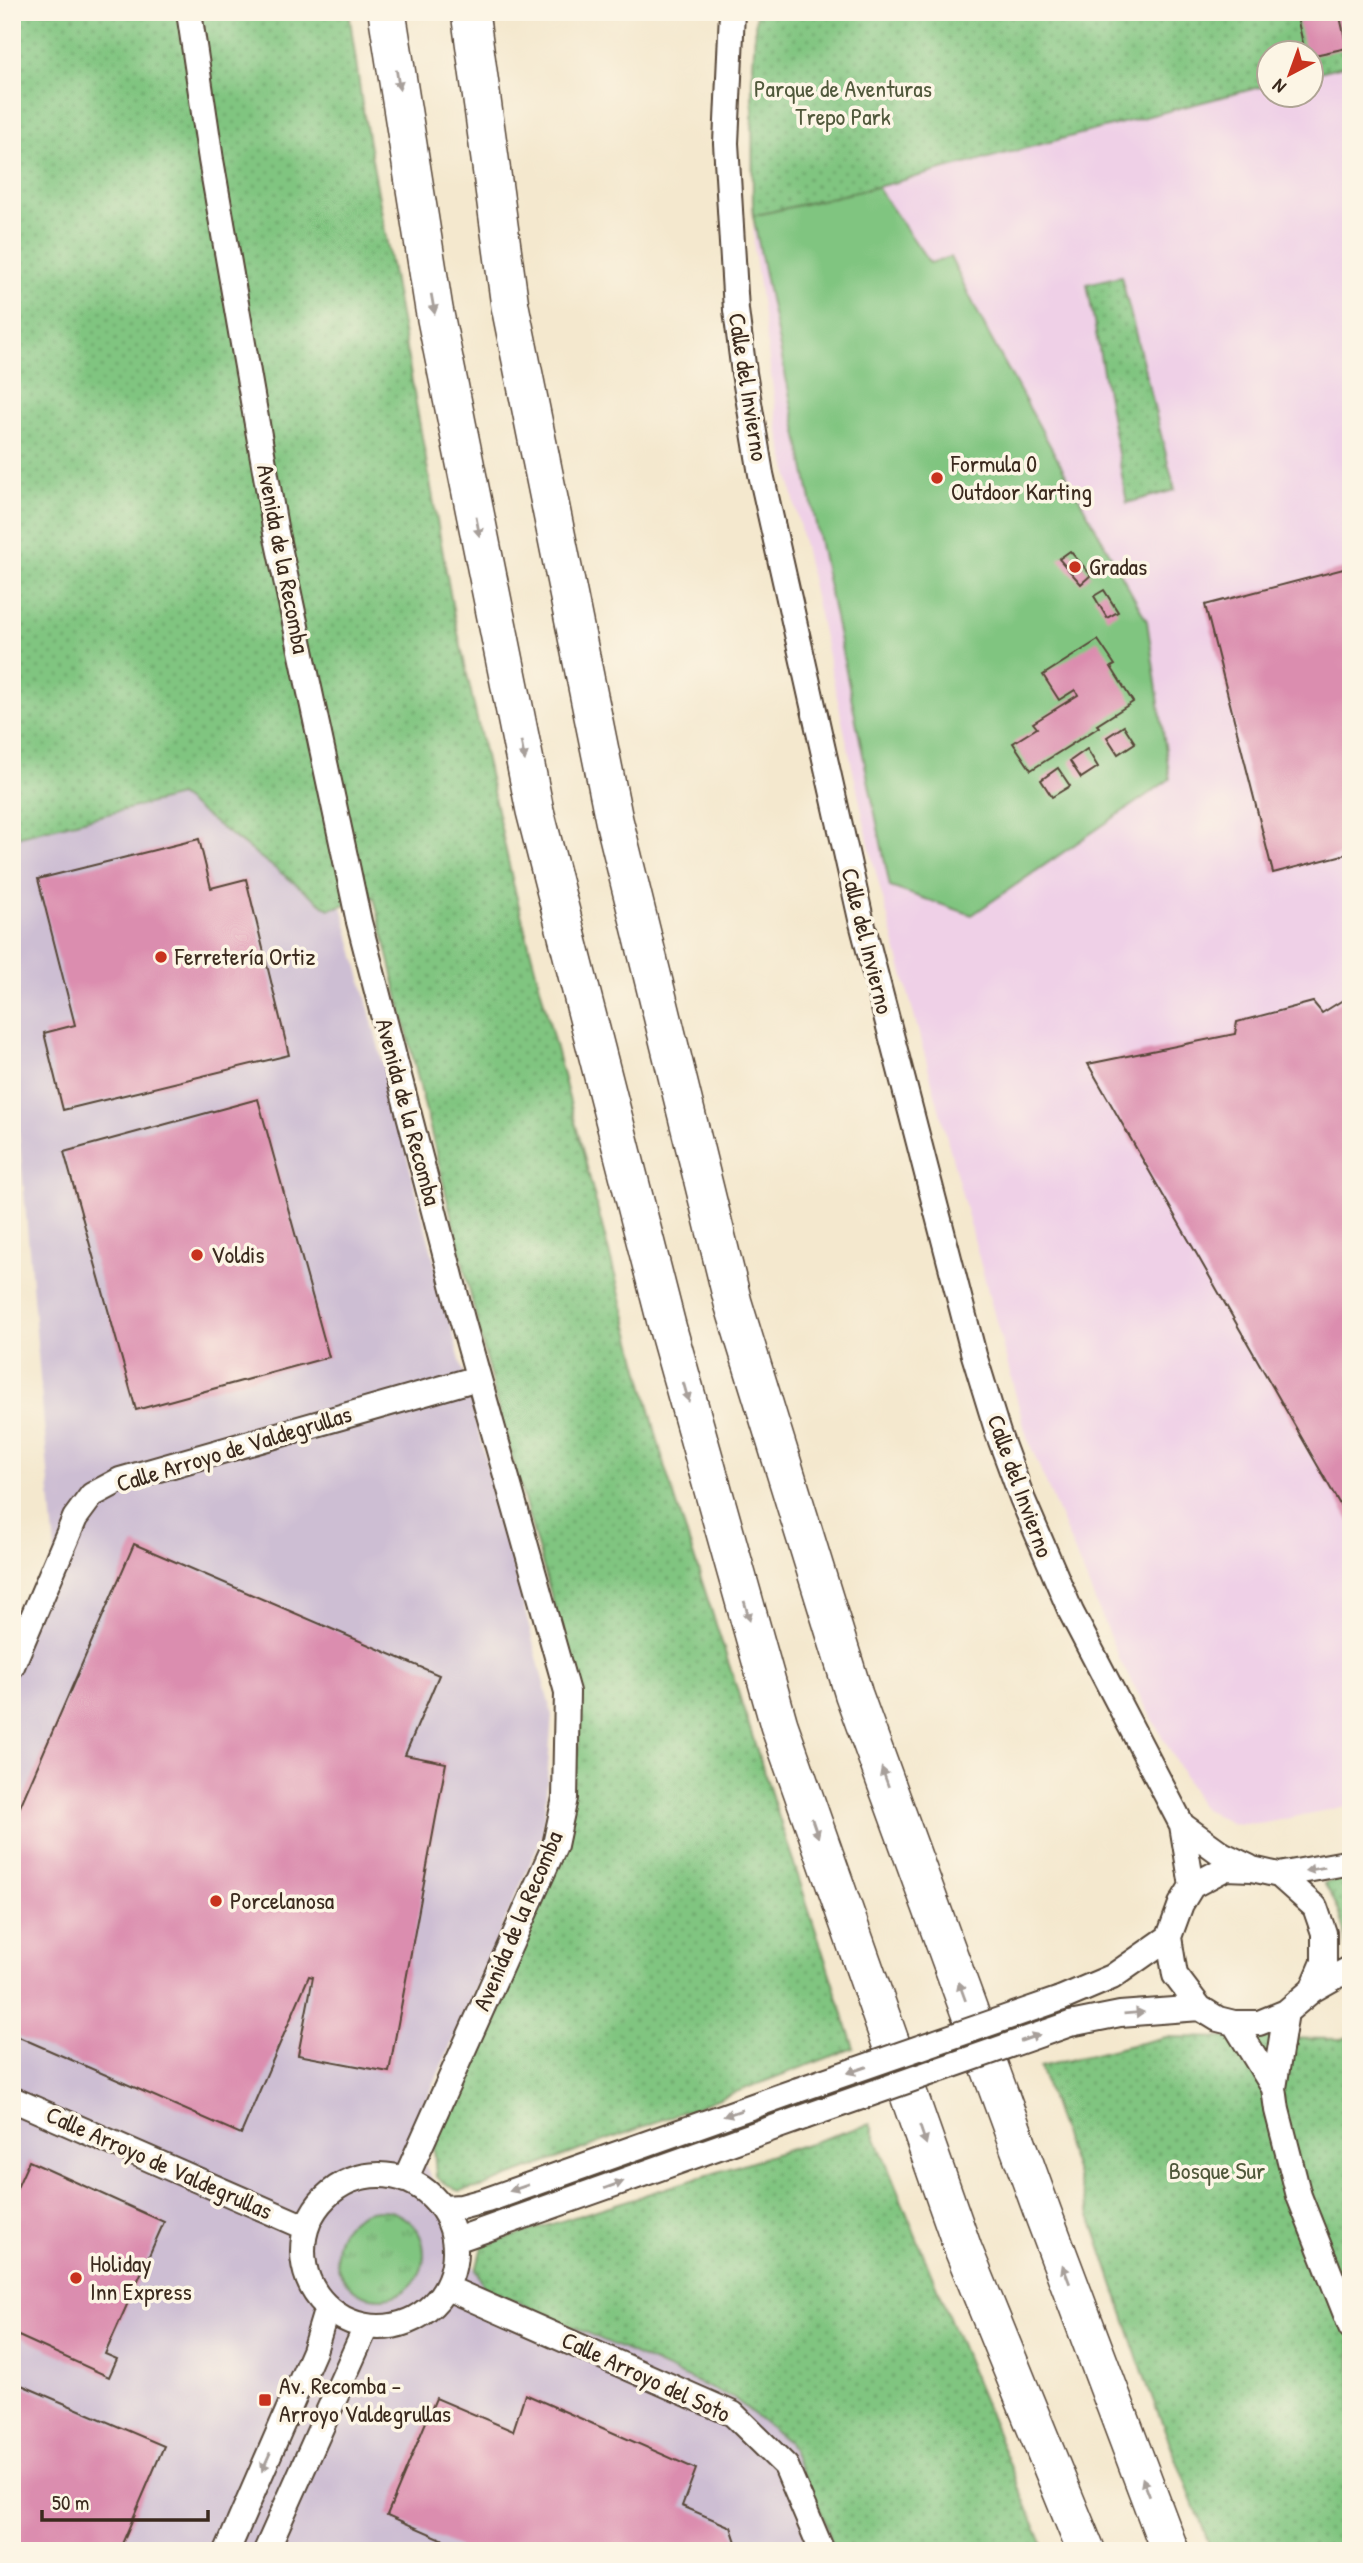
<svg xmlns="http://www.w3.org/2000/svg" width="1363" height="2563" font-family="'Patrick Hand',sans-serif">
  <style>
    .built { fill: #efd0e7; fill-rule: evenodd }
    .industrial { fill: #cdbed3 }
    .grass { fill: url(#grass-tufts); stroke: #5e784f; stroke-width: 2 }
    .park { fill: url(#park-dots); stroke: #5e784f; stroke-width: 2 }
    .pitch { fill: #80c580; stroke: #5e784f; stroke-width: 2 }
    .building { fill: #db8daf }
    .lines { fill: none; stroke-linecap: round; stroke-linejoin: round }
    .minor-casing { stroke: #574638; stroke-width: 28 }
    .highway-casing { stroke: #574638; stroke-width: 40 }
    .minor { stroke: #fff; stroke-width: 24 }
    .highway { stroke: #fff; stroke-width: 37 }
    .minor-bridge-casing { stroke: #574638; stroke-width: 28; stroke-linecap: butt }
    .minor-bridge { stroke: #fff; stroke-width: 24 }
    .oneway { fill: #a79f9a }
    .poi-dot { fill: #c8321e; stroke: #fcf5e5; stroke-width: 2.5 }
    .labels { text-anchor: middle; stroke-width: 7; stroke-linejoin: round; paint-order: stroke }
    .park-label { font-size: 24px; fill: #50583b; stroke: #fcf5e5 }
    .street-label { font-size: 24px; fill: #3b2a1e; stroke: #fcf5e5 }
    .poi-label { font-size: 24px; fill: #3b2a1e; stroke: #fcf5e5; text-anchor: start }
  </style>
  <defs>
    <pattern id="grass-tufts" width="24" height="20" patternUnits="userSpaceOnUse" patternTransform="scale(1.75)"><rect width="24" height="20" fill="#80c580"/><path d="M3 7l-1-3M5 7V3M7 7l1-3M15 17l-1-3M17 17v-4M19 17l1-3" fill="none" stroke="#6aa068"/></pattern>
    <pattern id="park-dots" width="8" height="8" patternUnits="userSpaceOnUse" patternTransform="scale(1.75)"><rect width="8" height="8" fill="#80c580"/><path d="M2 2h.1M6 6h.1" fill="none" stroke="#6aa068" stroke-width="1.8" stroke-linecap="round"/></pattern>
  </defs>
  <rect width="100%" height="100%" fill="#fcf5e5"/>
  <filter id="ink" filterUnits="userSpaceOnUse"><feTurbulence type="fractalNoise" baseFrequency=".0143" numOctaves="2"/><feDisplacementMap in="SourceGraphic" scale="14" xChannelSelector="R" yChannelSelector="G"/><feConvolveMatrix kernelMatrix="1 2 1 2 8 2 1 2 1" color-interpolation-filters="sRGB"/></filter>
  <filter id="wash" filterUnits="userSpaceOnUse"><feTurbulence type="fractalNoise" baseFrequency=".00686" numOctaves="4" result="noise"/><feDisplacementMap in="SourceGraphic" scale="28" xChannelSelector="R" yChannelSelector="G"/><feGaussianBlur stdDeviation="1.57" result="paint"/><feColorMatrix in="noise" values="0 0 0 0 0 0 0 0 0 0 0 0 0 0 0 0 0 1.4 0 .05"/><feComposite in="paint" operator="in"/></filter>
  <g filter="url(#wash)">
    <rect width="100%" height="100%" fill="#f4e8ce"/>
    <path class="built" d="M756,12H1351V1805L1265,1823L1233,1824L1202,1808L1119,1659L1027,1437L873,862L778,427L754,248L753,216L752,86ZM1268,52H1310V94H1268Z"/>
    <path class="industrial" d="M179,796L329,909L342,906L552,1715L543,1834L411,2136L484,2287L735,2399L788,2442L824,2518L834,2551H12V1647L55,1552L12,1052V838Z"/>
    <path class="grass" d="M336 2254a44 44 0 1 1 88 0a44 44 0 1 1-88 0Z"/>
    <path class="park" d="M12,12H349L362,104L454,615L513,883L665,1468L854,2048L484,2186L459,2192L436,2177L434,2147L562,1852L579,1744L574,1676L497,1404L374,897L329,909L179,796L12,838Z
      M756,12H1351V64L1311,74L1310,52H1268V85L877,187L753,216L752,86Z
      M1121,276L1175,490L1127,503L1087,284Z
      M1351,1876V1948L1347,1950C1345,1923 1338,1905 1324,1883Z
      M1351,2036V2551H1212L1147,2384L1040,2067L1166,2037L1342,2039Z
      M870,2124L1045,2551H834L824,2518L788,2442L735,2399L484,2287L476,2270L482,2246Z"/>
    <path class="pitch" d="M877,187L930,263L950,257L989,335L1147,621L1170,779L972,915L890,887L753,216Z"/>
    <g id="blocks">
      <path class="building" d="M1339,12L1347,48L1310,56V52H1305L1296,13Z
        M1070,551L1091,575L1081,584L1059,559Z
        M1351,567V853L1273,873L1205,605Z
        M1104,590L1118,612L1107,618L1094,596Z
        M1098,640L1115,665L1111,667L1133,702L1097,725L1099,727L1031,770L1013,743L1037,728L1033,723L1078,695L1075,690L1059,700L1043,675Z
        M1124,726L1135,743L1118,754L1107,737Z
        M1087,749L1098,767L1081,778L1070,761Z
        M1058,768L1070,786L1052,797L1041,780Z
        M199,839L211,888L246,879L289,1055L63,1110L44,1033L75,1025L38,879Z
        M1351,995V1524L1088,1064L1235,1034L1237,1022L1313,1002L1322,1013Z
        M258,1099L329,1357L136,1410L64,1152Z
        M134,1544L439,1675L405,1755L446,1763L389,2072L298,2055L313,1977L309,1976L241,2134L12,2034V1825Z
        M29,2161L164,2222L105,2354L117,2359L109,2377L12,2333V2199Z
        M12,2381L164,2446L119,2551H12Z
        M525,2394L696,2469L682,2506L731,2527L739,2551H462L458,2546L387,2515L436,2398L513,2431Z"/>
    </g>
  </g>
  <g filter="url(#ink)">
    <use href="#blocks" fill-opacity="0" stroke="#574638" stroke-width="2"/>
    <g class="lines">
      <defs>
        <path id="minor" d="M189,12L211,160L276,533L359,922L462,1319L567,1692L565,1798L555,1845L405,2180
          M732,12L726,143L736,310L744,373L761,474L861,919L974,1355L998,1433L1022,1498L1071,1612L1182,1825L1192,1886
          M12,1666L75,1518L92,1495L120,1480L478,1378
          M1182,1825L1222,1854L1249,1867
          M1226,1868L1252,1869L1279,1875L1315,1907L1324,1933V1962L1312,1990L1286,2012L1259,2023H1234L1218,2019L1200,2008L1175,1975L1169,1937L1181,1904L1192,1886Z
          M1279,1875L1351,1862
          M1312,1990L1351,1968
          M1060,1999L1112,1977L1169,1937
          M1286,2012L1274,2088L1277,2110L1299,2196L1351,2327
          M1234,2023L1274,2088
          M1070,2024L1120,2014L1200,2008
          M12,2099L305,2227
          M303 2251a76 76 0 1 1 152 0a76 76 0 1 1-152 0Z
          M443,2208L461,2207L487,2200L798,2090
          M456,2240L804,2117
          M447,2288L733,2414L786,2466L822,2551
          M227,2551L314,2351L327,2308
          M266,2551L366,2327"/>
        <path id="highway" d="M387,12L434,309L535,811L667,1326L779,1725L963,2249L1086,2551
          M470,12L510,306L614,820L733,1303L854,1695L1045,2219L1170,2551"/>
      </defs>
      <use href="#minor" class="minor-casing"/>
      <use href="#highway" class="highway-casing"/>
      <use href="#minor" class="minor"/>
      <use href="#highway" class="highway"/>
      <defs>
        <path id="minor-bridge" d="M798,2090L1060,1999
          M804,2117L1070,2024"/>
      </defs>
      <use href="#minor-bridge" class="minor-bridge-casing"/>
      <use href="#minor-bridge" class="minor-bridge"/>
    </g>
    <defs><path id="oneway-solid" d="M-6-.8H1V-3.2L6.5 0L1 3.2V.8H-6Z" transform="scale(1.75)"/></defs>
    <g class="oneway">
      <use href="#oneway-solid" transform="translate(398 80) rotate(81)"/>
      <use href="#oneway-solid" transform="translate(433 304) rotate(80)"/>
      <use href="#oneway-solid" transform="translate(478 527) rotate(79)"/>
      <use href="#oneway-solid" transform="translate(523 751) rotate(79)"/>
      <use href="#oneway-solid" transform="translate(686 1392) rotate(74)"/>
      <use href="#oneway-solid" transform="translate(747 1611) rotate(74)"/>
      <use href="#oneway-solid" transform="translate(885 1777) rotate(-110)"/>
      <use href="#oneway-solid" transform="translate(815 1828) rotate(71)"/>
      <use href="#oneway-solid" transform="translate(1315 1869) rotate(170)"/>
      <use href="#oneway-solid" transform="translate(962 1991) rotate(-110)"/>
      <use href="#oneway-solid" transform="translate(1134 2013) rotate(-5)"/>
      <use href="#oneway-solid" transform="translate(1030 2038) rotate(-19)"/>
      <use href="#oneway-solid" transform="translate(857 2070) rotate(161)"/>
      <use href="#oneway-solid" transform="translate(733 2113) rotate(161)"/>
      <use href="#oneway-solid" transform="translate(923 2135) rotate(71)"/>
      <use href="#oneway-solid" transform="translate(614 2185) rotate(-20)"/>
      <use href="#oneway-solid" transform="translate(519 2188) rotate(161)"/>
      <use href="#oneway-solid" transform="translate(1066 2274) rotate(-111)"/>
      <use href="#oneway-solid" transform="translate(266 2462) rotate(114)"/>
      <use href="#oneway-solid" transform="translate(1146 2487) rotate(-111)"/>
    </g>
  </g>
  <g class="poi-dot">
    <circle cx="937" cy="478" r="7"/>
    <circle cx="1075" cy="567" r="7"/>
    <circle cx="161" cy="957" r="7"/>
    <circle cx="197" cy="1255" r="7"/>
    <circle cx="216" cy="1901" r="7"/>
    <circle cx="76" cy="2278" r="7"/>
    <rect x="258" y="2393" width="14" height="14" rx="3.5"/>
  </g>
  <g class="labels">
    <g class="park-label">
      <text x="843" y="97">Parque de Aventuras<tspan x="843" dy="28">Trepo Park</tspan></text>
      <text x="1217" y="2179">Bosque Sur</text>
    </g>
    <g class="street-label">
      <text transform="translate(748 387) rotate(81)" y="8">Calle del Invierno</text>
      <text transform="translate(283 559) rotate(79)" y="8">Avenida de la Recomba</text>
      <text transform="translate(867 941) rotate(76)" y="8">Calle del Invierno</text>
      <text transform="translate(408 1112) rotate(75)" y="8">Avenida de la Recomba</text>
      <text transform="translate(234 1449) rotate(-17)" y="8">Calle Arroyo de Valdegrullas</text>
      <text transform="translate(1020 1486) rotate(70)" y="8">Calle del Invierno</text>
      <text transform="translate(518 1921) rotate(-67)" y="8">Avenida de la Recomba</text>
      <text transform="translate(159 2163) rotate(24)" y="8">Calle Arroyo de Valdegrullas</text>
      <text transform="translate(646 2377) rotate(25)" y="8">Calle Arroyo del Soto</text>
    </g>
    <g class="poi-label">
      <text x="951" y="472">Formula 0<tspan x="951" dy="28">Outdoor Karting</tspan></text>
      <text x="1089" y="575">Gradas</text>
      <text x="175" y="965">Ferretería Ortiz</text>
      <text x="211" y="1263">Voldis</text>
      <text x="230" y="1909">Porcelanosa</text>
      <text x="90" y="2272">Holiday<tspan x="90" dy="28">Inn Express</tspan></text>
      <text x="279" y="2394">Av. Recomba -<tspan x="279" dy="28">Arroyo Valdegrullas</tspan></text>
    </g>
  </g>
  <rect width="1363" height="2563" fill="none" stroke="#fcf5e5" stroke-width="42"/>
  <g transform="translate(1290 74) rotate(221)"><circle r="33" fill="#fcf5e5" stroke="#afa495" stroke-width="2"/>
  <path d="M0-5L12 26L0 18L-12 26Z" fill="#c8321e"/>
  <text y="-10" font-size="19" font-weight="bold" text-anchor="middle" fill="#3b2a1e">N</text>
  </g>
  <path d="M42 2510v10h166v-10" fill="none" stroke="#3b2a1e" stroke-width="3.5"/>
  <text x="52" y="2510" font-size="21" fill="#3b2a1e" stroke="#fcf5e5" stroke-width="5" paint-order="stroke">50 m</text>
</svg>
